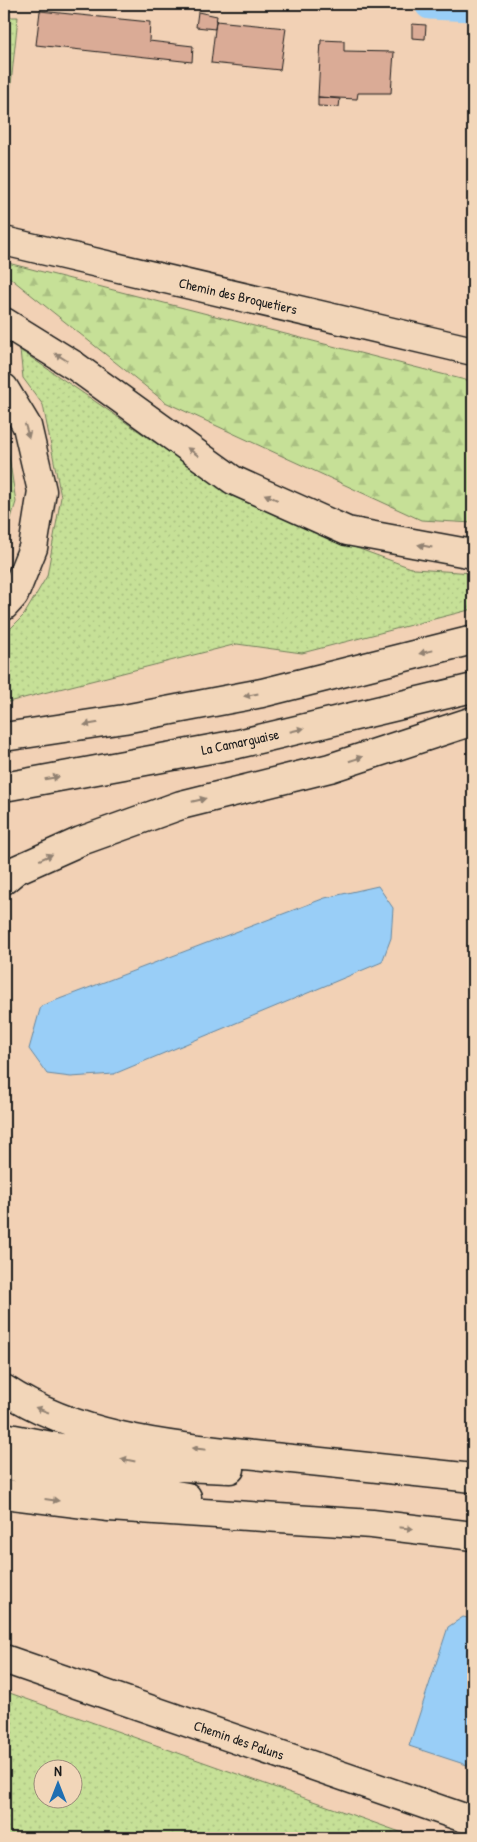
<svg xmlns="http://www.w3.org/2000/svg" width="477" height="1842" font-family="'Patrick Hand',sans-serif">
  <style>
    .grass { fill: url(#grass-dots); stroke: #717e5a; fill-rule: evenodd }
    .forest { fill: url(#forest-firs); stroke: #717e5a }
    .water { fill: #99cef7; stroke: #67879f }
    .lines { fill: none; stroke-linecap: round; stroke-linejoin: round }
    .canal { stroke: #99cef7; stroke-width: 31 }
    .building { fill: #daab96; stroke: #1c1c1c }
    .minor-casing { stroke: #1c1c1c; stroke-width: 31 }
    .highway-casing { stroke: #1c1c1c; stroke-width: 31 }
    .minor { stroke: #f2d6b9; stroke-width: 28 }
    .highway { stroke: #f2d6b9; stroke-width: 28 }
    .oneway { fill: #928272 }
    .labels { text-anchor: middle; stroke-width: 4; stroke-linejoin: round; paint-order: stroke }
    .street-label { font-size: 14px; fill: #1c1c1c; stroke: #f2d6b9 }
  </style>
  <defs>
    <pattern id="grass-dots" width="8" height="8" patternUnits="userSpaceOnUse" patternTransform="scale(1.25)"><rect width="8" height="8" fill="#c6e097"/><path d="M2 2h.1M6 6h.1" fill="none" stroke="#aac082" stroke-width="1.8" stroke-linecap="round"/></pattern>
    <pattern id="forest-firs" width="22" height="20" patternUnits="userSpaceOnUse" patternTransform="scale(1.25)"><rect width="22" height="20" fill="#c6e097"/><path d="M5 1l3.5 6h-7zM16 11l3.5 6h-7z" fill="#aac082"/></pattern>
  </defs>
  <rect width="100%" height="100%" fill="#f2d1b5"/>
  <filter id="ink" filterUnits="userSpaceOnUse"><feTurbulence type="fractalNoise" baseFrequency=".02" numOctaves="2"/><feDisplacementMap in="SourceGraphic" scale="10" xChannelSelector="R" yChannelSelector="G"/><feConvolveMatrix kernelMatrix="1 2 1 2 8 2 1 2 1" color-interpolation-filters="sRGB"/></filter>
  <g filter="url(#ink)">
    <path class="grass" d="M4,17H18L4,151Z
      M20,350L207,478L313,532L414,569L473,573V609L302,653L237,644L4,703V635L24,615L47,576L61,497L43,405L23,378Z
      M4,442L8,450L16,502L4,541Z
      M4,1691L417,1838H4ZM42,1770H72V1800H42Z"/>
    <path class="forest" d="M4,262L473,382V523L421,520L165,402L4,273Z"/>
    <path class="water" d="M378,886L393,908L391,938L382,962L114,1074L71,1077L47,1074L29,1049L41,1006L325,898Z
      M463,1617L473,1619V1767L409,1746L448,1627Z"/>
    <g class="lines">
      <path class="canal" d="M430,4L473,6"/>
    </g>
    <path class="building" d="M40,11L150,22L149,41L193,46L192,62L36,45Z
      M198,12L217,16L215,29L196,27Z
      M216,21L286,28L280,70L211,63Z
      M412,24L426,25L425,39L412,38Z
      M321,40L344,41V51L394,52L391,93H358L357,99L318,97Z
      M318,97L340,99L339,107L318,106Z"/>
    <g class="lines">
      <defs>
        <path id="minor" d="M4,241L473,351
          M4,1659L473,1821"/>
        <path id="highway" d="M4,322L75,366L233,480L347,531L473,554
          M4,388L27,426L42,491L33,548L14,595L4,606
          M4,737L124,719L262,693L473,640
          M4,787L238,744L473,688
          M4,880L16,870L81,841L181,805L330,768L473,721
          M4,1389C83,1441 181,1447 273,1457C340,1464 407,1471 473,1478
          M4,1437L156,1466L230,1469
          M4,1465L187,1497
          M4,1494L109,1507L372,1524L473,1536"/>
      </defs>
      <use href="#minor" class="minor-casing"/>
      <use href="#highway" class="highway-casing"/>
      <use href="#minor" class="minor"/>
      <use href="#highway" class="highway"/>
    </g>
    <defs><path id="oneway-solid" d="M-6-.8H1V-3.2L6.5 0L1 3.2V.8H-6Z" transform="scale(1.25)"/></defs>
    <g class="oneway">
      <use href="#oneway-solid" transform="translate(61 357) rotate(-148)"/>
      <use href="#oneway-solid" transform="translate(27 431) rotate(73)"/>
      <use href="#oneway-solid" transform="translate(193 452) rotate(-144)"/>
      <use href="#oneway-solid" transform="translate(271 497) rotate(-156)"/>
      <use href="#oneway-solid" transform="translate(425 546) rotate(-169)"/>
      <use href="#oneway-solid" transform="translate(426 652) rotate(166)"/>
      <use href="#oneway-solid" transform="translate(251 695) rotate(169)"/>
      <use href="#oneway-solid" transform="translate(91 724) rotate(171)"/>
      <use href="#oneway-solid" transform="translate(297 730) rotate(-13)"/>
      <use href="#oneway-solid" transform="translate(356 759) rotate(-18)"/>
      <use href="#oneway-solid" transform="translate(52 778) rotate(-10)"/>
      <use href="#oneway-solid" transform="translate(199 800) rotate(-14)"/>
      <use href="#oneway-solid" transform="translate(46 857) rotate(-24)"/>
      <use href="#oneway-solid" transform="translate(42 1410) rotate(-159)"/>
      <use href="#oneway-solid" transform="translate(199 1449) rotate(-174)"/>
      <use href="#oneway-solid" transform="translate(128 1460) rotate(-169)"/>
      <use href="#oneway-solid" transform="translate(52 1500) rotate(7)"/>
      <use href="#oneway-solid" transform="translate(406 1528) rotate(6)"/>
    </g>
  </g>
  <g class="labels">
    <g class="street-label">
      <text transform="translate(238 296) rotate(13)" y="5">Chemin des Broquetiers</text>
      <text transform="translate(240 742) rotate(-12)" y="5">La Camarguaise</text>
      <text transform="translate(239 1740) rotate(19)" y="5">Chemin des Paluns</text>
    </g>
  </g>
  <rect width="477" height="1842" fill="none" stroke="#f2d6b9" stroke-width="20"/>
  <rect x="10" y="10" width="457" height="1822" fill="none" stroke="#1c1c1c" stroke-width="2" filter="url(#ink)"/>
  <g transform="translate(58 1784)"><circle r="24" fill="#f2d6b9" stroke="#9c8c7a"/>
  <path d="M0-4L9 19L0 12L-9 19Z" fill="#1f6fb2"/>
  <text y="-8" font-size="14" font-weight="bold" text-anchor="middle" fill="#1c1c1c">N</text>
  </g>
</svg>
